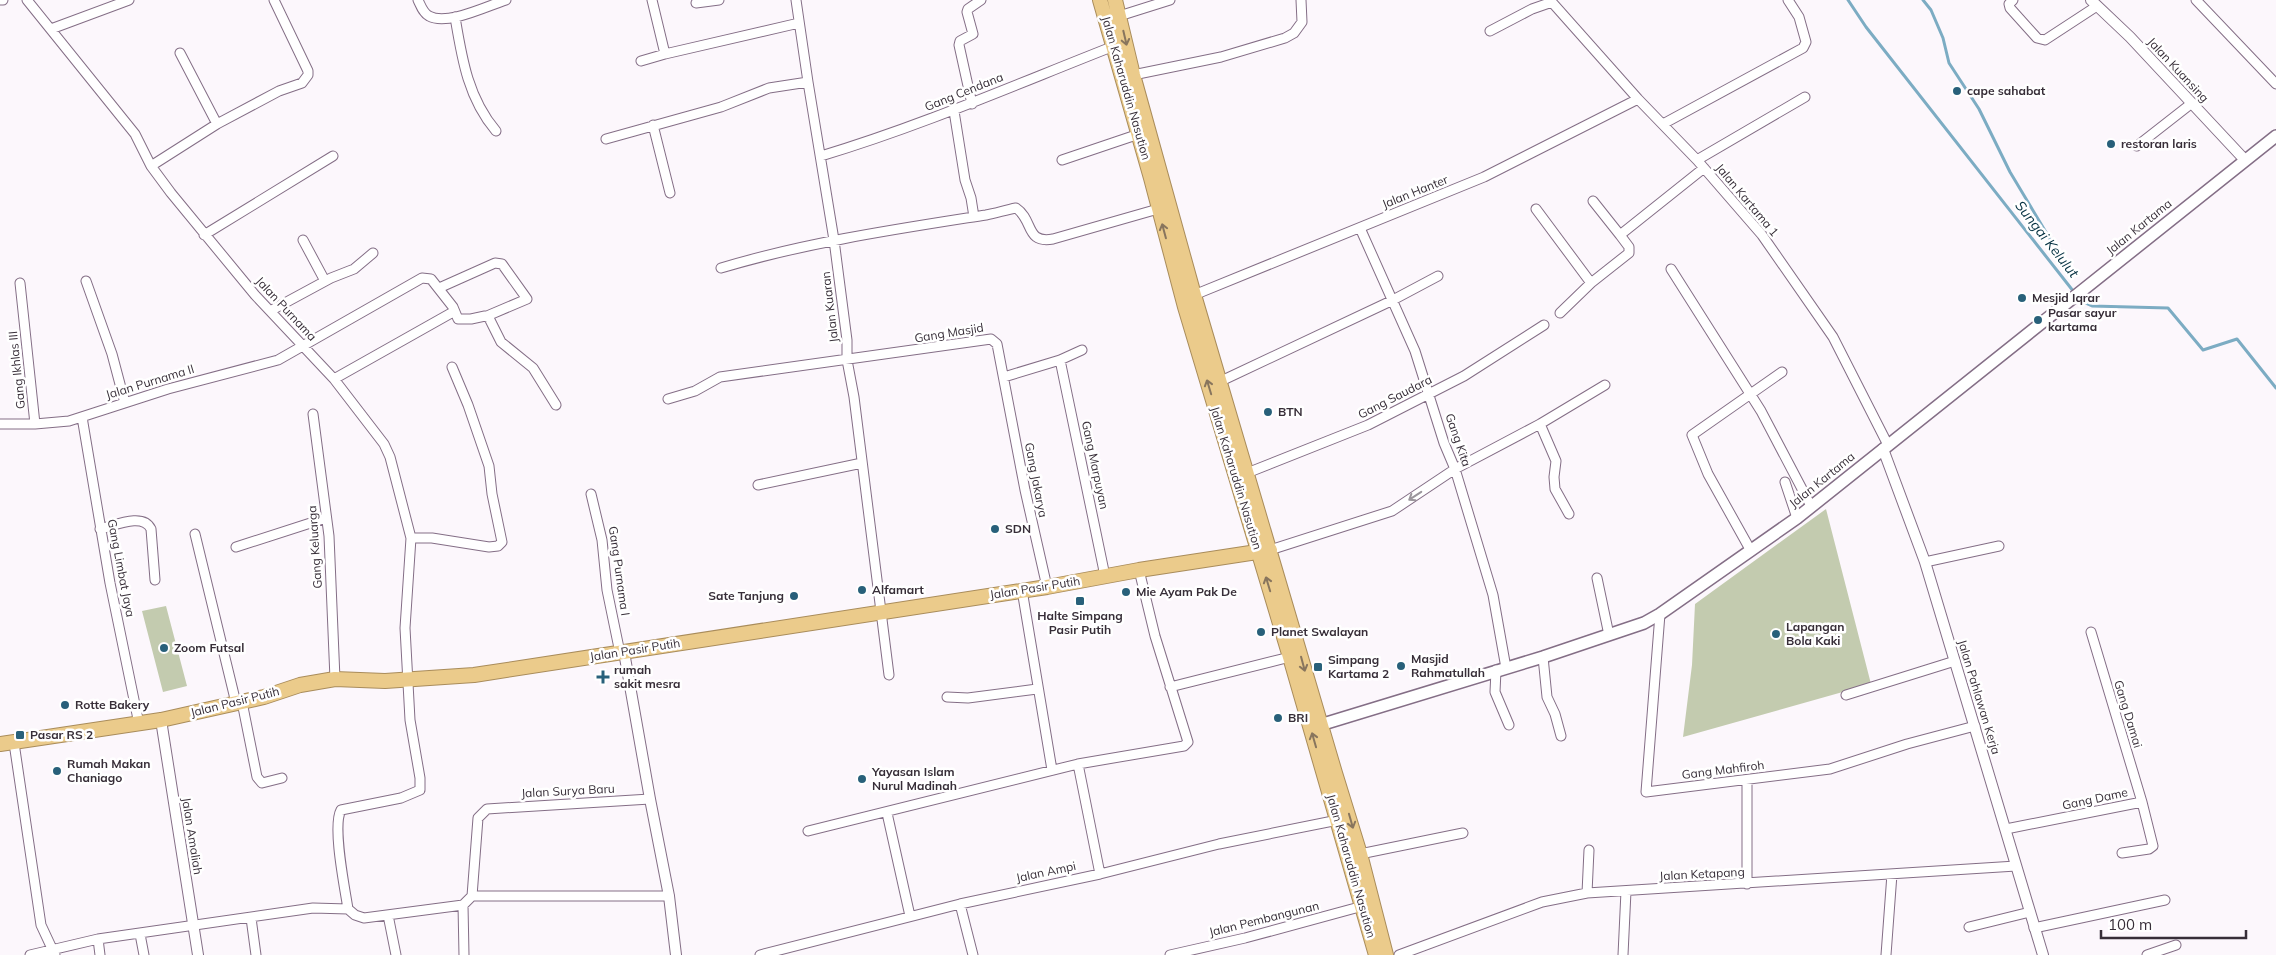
<svg xmlns="http://www.w3.org/2000/svg" width="2276" height="955" font-family="Mulish,sans-serif">
  <style>
    .green { fill: #c3cbaf }
    .lines { fill: none; stroke-linecap: round; stroke-linejoin: round }
    .stream { stroke: #7cacc3; stroke-width: 3 }
    .minor-casing { stroke: #846e86; stroke-width: 11 }
    .tertiary-casing { stroke: #846e86; stroke-width: 12 }
    .secondary-casing { stroke: #846e86; stroke-width: 14 }
    .trunk-casing { stroke: #a98c5b; stroke-width: 16 }
    .minor { stroke: #fff; stroke-width: 9 }
    .tertiary { stroke: #fff; stroke-width: 10 }
    .secondary { stroke: #fff; stroke-width: 11 }
    .trunk { stroke: #ebcb8b; stroke-width: 14 }
    .oneway { stroke: #88755d }
    .oneway2 { stroke: #9b969c }
    .poi-dot { fill: #28607a; stroke: #fff; stroke-width: 2 }
    .labels { text-anchor: middle; stroke-width: 5; stroke-linejoin: round; paint-order: stroke }
    .street-label { font-size: 12px; fill: #372e38; stroke: #fff }
    .poi-label { font-size: 12px; font-weight: bold; fill: #372e38; stroke: #fff; text-anchor: start }
    .water-label { font-size: 14px; font-style: italic; fill: #043041; stroke: #fff }
  </style>
  <rect width="100%" height="100%" fill="#fcf7fc"/>
  <path class="green" d="M1826,509L1871,684L1683,737L1692,665L1695,604Z
    M166,606L187,686L163,692L142,611Z"/>
  <g class="lines">
    <path class="stream" d="M1848,0L1866,27L2081,301L2092,306L2168,308L2203,350L2237,339L2276,388
      M1923,0L1931,10L1943,38L1949,63L1979,109L2010,172L2053,244"/>
    <defs>
      <path id="minor" d="M0,0H3
        M27,0L135,134L151,166L171,193L255,295L334,379L384,444L390,457L411,538L405,628L410,720L420,778V790L401,798L341,810C332,826 345,889 348,909
        M418,0C421,6 423,13 429,16C447,26 487,6 506,0
        M652,0L665,54
        M796,0L808,82L834,240L847,340V360L854,397L889,675
        M1550,0L1638,99L1697,160L1762,235L1833,337L1888,445
        M2013,0L2009,4L2010,8L2037,38L2045,40L2097,6
        M2196,0L2276,84
        M696,3L719,0
        M455,17C462,59 468,98 496,131
        M1116,17L1170,0
        M51,29L129,0
        M1490,31L1532,9L1552,2
        M180,53L217,124
        M641,61L665,54L799,23
        M1133,75L1221,57L1285,38L1294,33L1302,22L1301,0
        M972,104L959,45L960,41L973,34L967,12L968,9L981,0
        M954,111L965,180L971,198L974,217
        M1663,124L1803,48L1806,42L1799,17L1788,0
        M653,125L670,193
        M606,139L721,107L769,88L808,82
        M2137,146L2192,103
        M821,156C921,126 1017,84 1114,46
        M1062,160L1139,134
        M1697,160L1805,97
        M151,166L217,124L279,91L302,83L308,75V71L274,0
        M1593,201L1620,235
        M1536,209L1591,283
        M1360,228L1415,351L1444,443L1455,469L1493,595L1506,668
        M204,235L333,156
        M303,240L325,281
        M721,268C808,242 897,229 986,215C996,213 1006,210 1016,208C1034,220 1025,244 1053,239L1158,209
        M1671,269L1761,411L1811,506
        M86,281L112,354L125,403
        M20,283L35,424
        M439,288L495,263L502,264L527,299L487,316
        M1194,295L1484,177L1638,99
        M270,311L331,278L354,269L373,253
        M1560,313L1591,283L1629,253V247L1620,235L1704,168
        M1060,360L1105,576
        M1004,377L1060,360L1082,350
        M334,379L453,312
        M1219,382L1391,301L1438,276
        M668,399L695,391L720,377L991,339L997,344L1025,490L1047,587
        M313,414L329,536L335,679
        M82,417L110,583L139,724
        M0,424H35L69,421L168,389L278,360L422,278L431,279L453,307L458,319H471L485,316L489,318L501,342L533,368L556,405
        M1540,424L1556,461L1554,477L1555,489L1569,514
        M1247,473L1368,425L1464,376L1544,325
        M1785,482L1797,518
        M758,485L862,463
        M591,494L602,540L607,590L620,653
        M100,529C114,526 143,512 151,529L155,580
        M195,534L236,703
        M411,538H432L489,547L498,546L502,542L492,494L489,466L468,405L452,367
        M236,547L326,518
        M1270,550L1392,511L1455,469L1540,424L1605,385
        M1751,551L1708,474L1692,435L1782,372
        M1925,562L1999,546
        M1597,578L1609,635
        M1022,590L1052,770
        M1660,614L1646,792L1830,769L1907,744L1975,726
        M2091,632L2142,802
        M1543,657L1547,697L1555,714L1561,736
        M1496,670L1495,692L1509,725
        M1170,687L1290,657
        M1846,695L1955,661
        M947,697L968,698L1037,689
        M242,702L257,777L262,783L282,778
        M14,743L41,925L55,955
        M1078,764L1100,874
        M887,813L910,916
        M2006,829L2142,802L2153,846L2149,849L2122,853
        M808,831L1078,764L1184,746L1188,742L1155,636L1139,570
        M1360,854L1463,833
        M1747,884V780
        M1587,893L1589,850
        M472,896H669
        M960,904L973,955
        M388,915L396,955
        M251,918L256,955
        M1969,927L2030,912
        M2034,928L2165,900
        M140,934L144,955
        M98,939L100,955
        M30,955L98,939L313,908L348,909L355,915L364,918L463,905
        M464,955L463,905L472,896L478,818L487,809L650,799
        M760,955L960,904L1100,874L1219,844L1338,820
        M1170,955L1245,938L1363,906
        M1399,955L1542,902L1587,893L2016,866
        M1623,955L1626,891
        M1886,955L1892,874
        M2147,955L2176,945"/>
      <path id="tertiary" d="M2091,0L2130,37L2244,159
        M1883,449L1925,562L2043,955
        M624,652L650,799L669,896L676,955
        M161,720L198,955"/>
      <path id="secondary" d="M1320,725L1543,657L1644,623L1660,614L1797,518L2276,136"/>
      <path id="trunk" d="M1100,0L1151,178L1185,307L1290,657L1376,955
        M1115,0L1133,75L1194,295L1335,773L1360,854L1386,955
        M0,744L161,720L264,697L300,685L335,679L385,681L474,675L1047,587L1139,570L1270,550"/>
    </defs>
    <use href="#minor" class="minor-casing"/>
    <use href="#tertiary" class="tertiary-casing"/>
    <use href="#secondary" class="secondary-casing"/>
    <use href="#trunk" class="trunk-casing"/>
    <use href="#minor" class="minor"/>
    <use href="#tertiary" class="tertiary"/>
    <use href="#secondary" class="secondary"/>
    <use href="#trunk" class="trunk"/>
  </g>
  <defs><path id="oneway-shaft" d="M-6 0H5M1.5-3L5.5 0L1.5 3" fill="none" stroke-width="1.6" stroke-linecap="round" stroke-linejoin="round" transform="scale(1.25)"/></defs>
  <g class="oneway">
    <use href="#oneway-shaft" transform="translate(1125 38) rotate(77)"/>
    <use href="#oneway-shaft" transform="translate(1164 231) rotate(-105)"/>
    <use href="#oneway-shaft" transform="translate(1209 387) rotate(-107)"/>
    <use href="#oneway-shaft" transform="translate(1268 584) rotate(-107)"/>
    <use href="#oneway-shaft" transform="translate(1303 664) rotate(75)"/>
    <use href="#oneway-shaft" transform="translate(1314 740) rotate(-106)"/>
    <use href="#oneway-shaft" transform="translate(1351 821) rotate(74)"/>
  </g>
  <use class="oneway2" href="#oneway-shaft" transform="translate(1415 496) rotate(147)"/>
  <g class="poi-dot">
    <circle cx="1957" cy="91" r="5"/>
    <circle cx="2111" cy="144" r="5"/>
    <circle cx="2022" cy="298" r="5"/>
    <circle cx="2038" cy="320" r="5"/>
    <circle cx="1268" cy="412" r="5"/>
    <circle cx="995" cy="529" r="5"/>
    <circle cx="862" cy="590" r="5"/>
    <circle cx="1126" cy="592" r="5"/>
    <circle cx="794" cy="596" r="5"/>
    <rect x="1075" y="596" width="10" height="10" rx="2.5"/>
    <circle cx="1261" cy="632" r="5"/>
    <circle cx="1776" cy="634" r="5"/>
    <circle cx="164" cy="648" r="5"/>
    <circle cx="1401" cy="666" r="5"/>
    <rect x="1313" y="662" width="10" height="10" rx="2.5"/>
    <path d="M600.5 669.5h5v5h5v5h-5v5h-5v-5h-5v-5h5z"/>
    <circle cx="65" cy="705" r="5"/>
    <circle cx="1278" cy="718" r="5"/>
    <rect x="15" y="730" width="10" height="10" rx="2.5"/>
    <circle cx="57" cy="771" r="5"/>
    <circle cx="862" cy="779" r="5"/>
  </g>
  <g class="labels">
    <g class="street-label">
      <text transform="translate(2178 70) rotate(47)" y="4">Jalan Kuansing</text>
      <text transform="translate(1126 88) rotate(74)" y="4">Jalan Kaharuddin Nasution</text>
      <text transform="translate(964 92) rotate(-22)" y="4">Gang Cendana</text>
      <text transform="translate(1415 192) rotate(-22)" y="4">Jalan Hanter</text>
      <text transform="translate(1747 200) rotate(50)" y="4">Jalan Kartama 1</text>
      <text transform="translate(2139 227) rotate(-39)" y="4">Jalan Kartama</text>
      <text transform="translate(830 307) rotate(-97)" y="4">Jalan Kuaran</text>
      <text transform="translate(286 309) rotate(47)" y="4">Jalan Purnama</text>
      <text transform="translate(949 333) rotate(-9)" y="4">Gang Masjid</text>
      <text transform="translate(17 370) rotate(-96)" y="4">Gang Ikhlas III</text>
      <text transform="translate(150 382) rotate(-17)" y="4">Jalan Purnama II</text>
      <text transform="translate(1395 397) rotate(-27)" y="4">Gang Saudara</text>
      <text transform="translate(1458 440) rotate(71)" y="4">Gang Kita</text>
      <text transform="translate(1095 465) rotate(78)" y="4">Gang Marpuyan</text>
      <text transform="translate(1236 478) rotate(73)" y="4">Jalan Kaharuddin Nasution</text>
      <text transform="translate(1036 480) rotate(79)" y="4">Gang Jakarya</text>
      <text transform="translate(1822 480) rotate(-39)" y="4">Jalan Kartama</text>
      <text transform="translate(315 547) rotate(-94)" y="4">Gang Keluarga</text>
      <text transform="translate(121 568) rotate(79)" y="4">Gang Limbat Jaya</text>
      <text transform="translate(619 571) rotate(82)" y="4">Gang Purnama I</text>
      <text transform="translate(1035 588) rotate(-9)" y="4">Jalan Pasir Putih</text>
      <text transform="translate(635 650) rotate(-9)" y="4">Jalan Pasir Putih</text>
      <text transform="translate(1979 697) rotate(73)" y="4">Jalan Pahlawan Kerja</text>
      <text transform="translate(235 702) rotate(-14)" y="4">Jalan Pasir Putih</text>
      <text transform="translate(2128 714) rotate(73)" y="4">Gang Damai</text>
      <text transform="translate(1723 770) rotate(-7)" y="4">Gang Mahfiroh</text>
      <text transform="translate(568 791) rotate(-3)" y="4">Jalan Surya Baru</text>
      <text transform="translate(2095 799) rotate(-12)" y="4">Gang Dame</text>
      <text transform="translate(192 836) rotate(81)" y="4">Jalan Amaliah</text>
      <text transform="translate(1351 866) rotate(74)" y="4">Jalan Kaharuddin Nasution</text>
      <text transform="translate(1046 872) rotate(-12)" y="4">Jalan Ampi</text>
      <text transform="translate(1702 874) rotate(-3)" y="4">Jalan Ketapang</text>
      <text transform="translate(1264 919) rotate(-14)" y="4">Jalan Pembangunan</text>
    </g>
    <g class="poi-label">
      <text x="1967" y="95">cape sahabat</text>
      <text x="2121" y="148">restoran laris</text>
      <text x="2032" y="302">Mesjid Iqrar</text>
      <text x="2048" y="317">Pasar sayur<tspan x="2048" dy="14">kartama</tspan></text>
      <text x="1278" y="416">BTN</text>
      <text x="1005" y="533">SDN</text>
      <text x="872" y="594">Alfamart</text>
      <text x="1136" y="596">Mie Ayam Pak De</text>
      <text x="784" y="600" text-anchor="end">Sate Tanjung</text>
      <text x="1080" y="620" text-anchor="middle">Halte Simpang<tspan x="1080" dy="14">Pasir Putih</tspan></text>
      <text x="1786" y="631">Lapangan<tspan x="1786" dy="14">Bola Kaki</tspan></text>
      <text x="1271" y="636">Planet Swalayan</text>
      <text x="174" y="652">Zoom Futsal</text>
      <text x="1411" y="663">Masjid<tspan x="1411" dy="14">Rahmatullah</tspan></text>
      <text x="1328" y="664">Simpang<tspan x="1328" dy="14">Kartama 2</tspan></text>
      <text x="614" y="674">rumah<tspan x="614" dy="14">sakit mesra</tspan></text>
      <text x="75" y="709">Rotte Bakery</text>
      <text x="1288" y="722">BRI</text>
      <text x="30" y="739">Pasar RS 2</text>
      <text x="67" y="768">Rumah Makan<tspan x="67" dy="14">Chaniago</tspan></text>
      <text x="872" y="776">Yayasan Islam<tspan x="872" dy="14">Nurul Madinah</tspan></text>
    </g>
    <g class="water-label">
      <text transform="translate(2047 239) rotate(52)" y="5">Sungai Kelulut</text>
    </g>
  </g>
  <path d="M2101 930v8h145v-8" fill="none" stroke="#372e38" stroke-width="2.5"/>
  <text x="2108" y="930" font-size="15" fill="#372e38" stroke="#ffffff" stroke-width="4" paint-order="stroke">100 m</text>
</svg>
